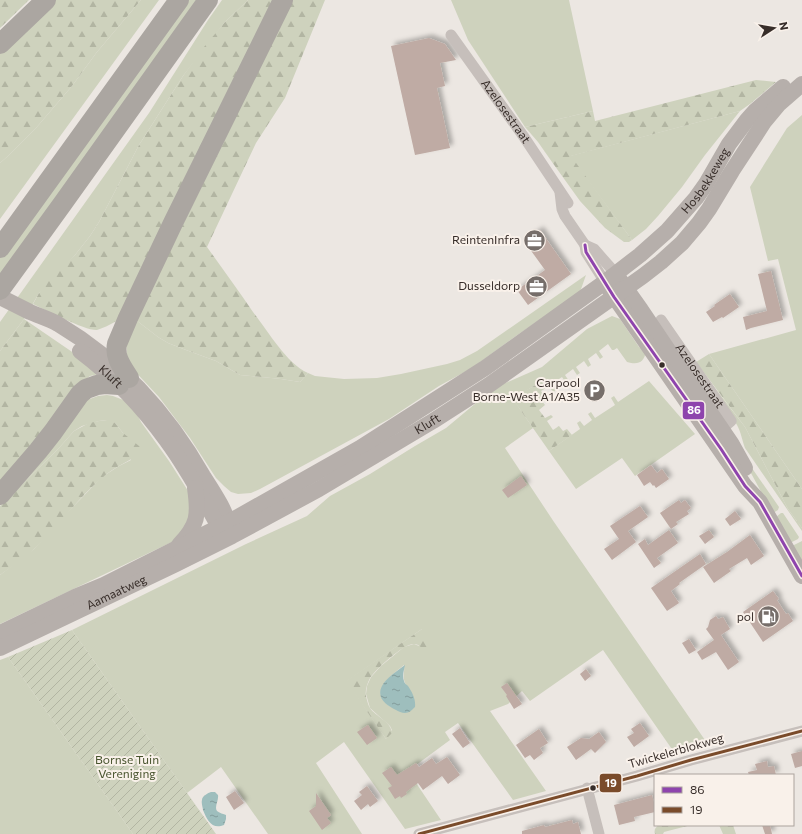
<svg xmlns="http://www.w3.org/2000/svg" width="802" height="834" font-family="Commissioner,sans-serif">
  <style>
    .grass { fill: #ced2bd; fill-rule: evenodd }
    .forest { fill: url(#forest-firs) }
    .garden { fill: url(#garden-furrows) }
    .water { fill: url(#water-ripples) }
    .building { fill: #bfaba4; filter: url(#shadow) }
    .lines { fill: none; stroke-linecap: round; stroke-linejoin: round }
    .street { stroke: #c6bfbb; stroke-width: 11 }
    .secondary { stroke: #b6afab; stroke-width: 16 }
    .highway { stroke: #aba6a1; stroke-width: 20 }
    .bus-1-casing { stroke: #f9f1ea; stroke-width: 6 }
    .bus-2-casing { stroke: #f9f1ea; stroke-width: 6 }
    .bus-1 { stroke: #8e44ad; stroke-width: 3 }
    .bus-2 { stroke: #7a4b2a; stroke-width: 3 }
    .bus-dot { fill: #372d29; stroke: #f9f1ea; stroke-width: 1.5 }
    .labels { text-anchor: middle; stroke-width: 4; stroke-linejoin: round; paint-order: stroke }
    .street-label { font-size: 12px; fill: #372d29; stroke: #f9f1ea }
    .poi-label { font-size: 12px; fill: #372d29; stroke: #f9f1ea; text-anchor: end }
    .park-label { font-size: 12px; fill: #48542e; stroke: #f9f1ea }
    .line-badge { stroke: #f9f1ea; stroke-width: 1.5 }
    .badge-label { font-size: 11px; text-anchor: middle; font-weight: bold; fill: #fff }
  </style>
  <defs>
    <pattern id="forest-firs" width="22" height="20" patternUnits="userSpaceOnUse"><rect width="22" height="20" fill="#ced2bd"/><path d="M5 1l3.5 6h-7zM16 11l3.5 6h-7z" fill="#b2b5a2"/></pattern>
    <pattern id="garden-furrows" width="10" height="10" patternUnits="userSpaceOnUse"><rect width="10" height="10" fill="#ced2bd"/><path d="M-1 1l2-2M0 10L10 0M9 11l2-2" fill="none" stroke="#b2b5a2"/></pattern>
    <pattern id="water-ripples" width="26" height="14" patternUnits="userSpaceOnUse"><rect width="26" height="14" fill="#9ebebd"/><path d="M2 4q2-2 4 0t4 0M15 11q2-2 4 0t4 0" fill="none" stroke="#829b9a"/></pattern>
    <filter id="shadow"><feDropShadow dx="3.5" dy="-3.5" stdDeviation="2" flood-color="#0004"/></filter>
  </defs>
  <rect width="100%" height="100%" fill="#ece7e2"/>
  <path class="grass" d="M141,0H159L0,219V163L8,156L36,128L72,86L97,52Z
    M185,0H199L0,278V254Z
    M222,0H248L225,22L183,76L139,145L99,222L90,236L75,255L39,293L24,319L0,351V322L149,113L208,20Z
    M451,0H569L593,111L525,127L468,40Z
    M740,111L705,155L682,187L658,216L646,229L632,240L570,156Z
    M802,115V489L709,354L796,330L778,259L768,261L750,187L787,128Z
    M586,275L580,292L516,336L472,368L439,386L389,419L260,489L251,493L238,494L231,492L224,486L216,478L190,438L159,397L128,364L126,343L136,320L158,337L168,343L186,350L216,361L240,375L281,379L300,382L308,373L315,376L344,379L377,378L401,374L447,364L460,360L477,351Z
    M612,316L620,319L639,347L646,351C644,363 638,365 627,362L617,348L614,350H612L608,344L599,351L603,357L600,359L596,353L588,359L591,365L588,367L584,361L576,367L580,373L577,375L573,369L565,375L569,381L566,383L562,377L553,383L557,390L553,392L549,386L541,391L540,382L513,399L533,428L505,448L554,522L707,743L708,746L676,755L603,650L530,701L522,691L508,704L490,711L546,791L513,800L458,723L445,732L450,740L408,771L441,820L405,829L344,742L316,763L362,834H268L221,767L187,793L72,630L246,544L307,516L330,496L370,474L415,446L446,428L494,388L542,367L587,329ZM422,629L419,646L414,644L404,647L381,666L371,677L367,686L366,694L370,708L390,726L392,730L386,739L347,681ZM404,665C405,674 401,679 408,687L391,707C367,692 391,676 404,665Z
    M702,371L745,427L788,509L802,528V531L745,448C742,440 741,432 737,425Z
    M649,381L695,434L635,476L622,458L576,489L549,451L580,429L577,423L580,421L584,426L592,420L588,414L591,412L595,418L615,405L611,398L614,396L618,402Z
    M107,395L113,396L126,401L136,412L141,422L169,461L190,494L192,520L172,542L0,624V575L34,549L66,514L102,477L119,466L131,460L123,433L115,423L107,420L99,421L82,426L74,431L59,448L15,491L87,400L98,396Z
    M747,461L779,507L778,510L773,513L772,512L745,462Z
    M781,513H783L799,537L798,539L790,543L776,517Z
    M802,541V566L792,546Z
    M8,657L133,834H0V660Z"/>
  <path class="forest" d="M0,0H29L0,28Z
    M50,0H141L97,52L72,86L36,128L8,156L0,163V49Z
    M248,0H277L122,318C115,322 104,328 97,330C86,331 45,310 33,304L39,293L47,281L75,255L90,236L99,222L139,145L183,76L204,47L225,22Z
    M293,0H325L285,98L256,143L207,247C222,268 238,290 253,312C268,331 286,363 308,373L300,382L281,379L240,375L216,361L186,350L168,343L158,337L136,320Z
    M756,80L776,82L750,104L740,111L571,156L632,240L629,242H624L605,228L580,201L552,162L538,142L525,127L593,111L595,121Z
    M24,319L81,358L99,374L90,376L85,380L0,491V351Z
    M709,354L802,489V528L788,509L745,427L696,362Z
    M541,382V391L545,397L542,401L545,405L539,410L545,418L551,415L553,417L547,421L553,430L559,426L563,431L567,429L572,435L549,451L512,398Z
    M107,420H111L115,423L123,433L139,446L143,452C130,461 114,467 102,478C77,499 58,527 34,549C24,559 11,567 0,575V506L59,448L74,431L89,423L99,421Z
    M422,629L432,644L424,650C421,647 418,644 414,644C403,644 376,669 370,678C367,684 365,690 366,696C367,700 368,705 370,708C376,717 391,721 392,733L386,739L346,681Z
    M659,825H691L664,832L663,834H655C654,829 655,828 659,825Z
    M719,825H733L736,834H723Z"/>
  <path class="garden" d="M72,630L216,834H133L8,657Z"/>
  <path class="water" d="M405,665C404,670 402,676 404,681C405,684 405,683 408,686C412,692 416,699 415,707C412,710 409,713 405,713C402,713 398,711 396,710C386,705 376,698 382,686C386,678 397,671 405,665Z
    M211,792H215L218,795C219,800 214,807 217,811C219,813 224,814 226,815V819L224,825C212,830 207,820 203,810C203,808 201,803 202,800C202,796 208,793 211,792Z"/>
  <path class="building" d="M429,38L445,44L456,60L440,63L445,86L437,88L450,148L415,155L391,46Z
    M540,230L571,274L528,305L517,290L545,270L524,241Z
    M771,271L783,320L751,328L746,330L743,317L767,311L758,274Z
    M730,294L739,307L723,318L722,317L713,322L706,312L715,306L714,305Z
    M651,465L657,473L662,469L669,479L656,488L654,485L653,486L650,482L644,486L637,475Z
    M521,476L527,485L508,498L502,490Z
    M679,500L681,503L685,500L691,508L687,511L689,514L676,522L678,524L671,529L660,513Z
    M640,506L648,517L628,531L636,542L612,560L604,549L619,539L610,526Z
    M735,511L741,519L730,526L725,519Z
    M669,530L678,543L657,558L661,563L654,568L638,544L645,539L648,545Z
    M709,530L714,537L705,544L699,536Z
    M750,535L764,556L751,565L747,558L729,569L731,571L714,583L703,567L727,552Z
    M700,554L706,564L679,583L680,584L671,591L679,603L667,611L651,588Z
    M773,591L779,599L777,600L786,614L788,613L793,621L763,642L743,612Z
    M716,616L718,619L723,617L730,629L721,635L739,662L728,670L716,652L702,660L697,652L714,640L706,629L708,627L710,620Z
    M689,639L696,650L689,654L682,643Z
    M586,669L591,676L585,681L580,674Z
    M507,683L522,704L514,709L506,696L507,695L501,687Z
    M640,723L649,736L634,747L627,737L634,733L631,729Z
    M368,725L377,738L367,745L357,732Z
    M460,728L470,743L463,748L452,734Z
    M539,729L548,743L540,748L543,753L534,760L530,755L525,758L516,745Z
    M599,732L606,742L595,753L591,749L576,760L567,747L581,738L589,739Z
    M802,751V766L795,768L791,754Z
    M447,757L460,775L448,784L442,776L423,790L418,783L406,792L407,794L401,798L400,796L395,799L388,788L392,786L382,773L391,767L397,775L416,763L419,767L432,758L436,764Z
    M767,761L768,767L774,766L776,775H749L748,772L757,770L755,764Z
    M367,786L378,801L370,807L368,804L361,810L354,801L362,795L359,792Z
    M235,791L244,803L234,810L226,797Z
    M316,793L331,815L327,818L331,823L322,830L309,811L316,806Z
    M652,795L655,806V812L634,817L635,821L619,825L614,805Z
    M572,820L573,824L578,822L581,834H522V831L544,825L545,827Z
    M762,825H770L772,834H765Z"/>
  <g class="lines">
    <g class="street">
      <path id="s1" d="M451,35L524,137L568,203"/>
      <path d="M560,192L562,209L565,216L585,245L594,249L616,274"/>
      <path d="M585,245L586,252L605,282"/>
      <path id="s2" d="M661,320L731,421L717,433"/>
      <path d="M587,788L599,834"/>
      <path d="M419,834L637,776L691,760L802,731"/>
    </g>
    <g class="secondary">
      <path d="M619,279L641,310L703,402L731,443L745,468"/>
      <path d="M609,289L745,486L760,502L802,576"/>
      <path d="M0,297C10,302 20,307 30,312C39,316 49,319 58,324C120,361 167,412 203,476C214,493 227,512 231,533"/>
      <path id="s3" d="M80,351C113,376 143,407 167,441C187,468 203,498 219,527L227,533"/>
      <path d="M179,545C198,525 199,515 195,488"/>
      <path id="s4" d="M0,633L75,597L104,585L229,522L360,448L485,368L605,282L640,255L667,231L696,198L706,184L729,144L747,120L755,111L783,87"/>
      <path id="s5" d="M0,648L176,564L232,536L319,489L433,421L489,385L578,322L643,276L661,262L682,243L699,223L709,209L732,171L764,122L779,104L802,84"/>
    </g>
    <path class="highway" d="M0,44L46,0
      M0,248L179,0
      M0,290L63,203L208,0
      M129,378C123,368 114,357 117,344L128,318L173,223L283,0
      M0,495L38,451L53,432L80,394L86,389L97,385L105,384L119,385"/>
    <defs>
      <path id="bus-1" d="M585,245L586,252L614,297L721,449L745,486L760,502L802,576"/>
      <path id="bus-2" d="M419,834L637,776L691,760L802,731"/>
    </defs>
    <use href="#bus-1" class="bus-1-casing"/>
    <use href="#bus-2" class="bus-2-casing"/>
    <use href="#bus-1" class="bus-1"/>
    <use href="#bus-2" class="bus-2"/>
  </g>
  <defs>
    <symbol id="office-disc" viewBox="-11 -11 22 22"><circle r="9.5" fill="#766e6a" stroke="#f9f1ea"/><path d="M-6-3h4V-5.5h4V-3h4V5H-6ZM-1-4.5V-3h2v-1.5ZM-6 0V1H6V0Z" fill="#fff"/></symbol>
    <symbol id="parking-disc" viewBox="-11 -11 22 22"><circle r="9.5" fill="#766e6a" stroke="#f9f1ea"/><path d="M-3.5-5.5H1a3.5 3.5 0 0 1 0 7H-1V5.5H-3.5ZM-1-3.4V-.6H.8a1.4 1.4 0 0 0 0-2.8Z" fill="#fff"/></symbol>
    <symbol id="fuel-disc" viewBox="-11 -11 22 22"><circle r="9.5" fill="#766e6a" stroke="#f9f1ea"/><path d="M-5.5-6h7V0h2V4h1.3V-2.5L3-4.5l.8-.8L6-3V5H2.5V1h-1V6h-7ZM-4.2-4.7v3.2H.2V-4.7Z" fill="#fff"/></symbol>
  </defs>
  <g fill-rule="evenodd">
    <use href="#office-disc" x="522" y="228" width="25" height="25"/>
    <use href="#office-disc" x="524" y="274" width="25" height="25"/>
    <use href="#parking-disc" x="582" y="378" width="25" height="25"/>
    <use href="#fuel-disc" x="756" y="604" width="25" height="25"/>
  </g>
  <g class="bus-dot">
    <circle cx="662" cy="365" r="3.5"/>
    <circle cx="593" cy="788" r="3.5"/>
  </g>
  <g class="labels">
    <g class="street-label">
      <text dy="4" stroke="none"><textPath href="#s1" startOffset="94">Azelosestraat</textPath></text>
      <text dy="4" stroke="none"><textPath href="#s4" startOffset="845">Hosbekkeweg</textPath></text>
      <text dy="4" stroke="none"><textPath href="#s2" startOffset="68">Azelosestraat</textPath></text>
      <text dy="4" stroke="none"><textPath href="#s3" startOffset="40">Kluft</textPath></text>
      <text dy="4" stroke="none"><textPath href="#s5" startOffset="483">Kluft</textPath></text>
      <text dy="4" stroke="none"><textPath href="#s5" startOffset="129">Aamaatweg</textPath></text>
      <text transform="translate(676 751) rotate(-16)" y="4">Twickelerblokweg</text>
    </g>
    <g class="poi-label">
      <text x="520" y="244">ReintenInfra</text>
      <text x="520" y="290">Dusseldorp</text>
      <text x="580" y="387">Carpool<tspan x="580" dy="14">Borne-West A1/A35</tspan></text>
      <text x="754" y="621">pol</text>
    </g>
    <g class="park-label">
      <text x="127" y="764">Bornse Tuin<tspan x="127" dy="14">Vereniging</tspan></text>
    </g>
  </g>
  <g class="line-badge">
    <rect x="682" y="401" width="23" height="19" rx="4" fill="#8e44ad"/>
    <rect x="599" y="773" width="23" height="20" rx="4" fill="#7a4b2a"/>
  </g>
  <g class="badge-label">
    <text x="694" y="414">86</text>
    <text x="611" y="787">19</text>
  </g>
  <rect x="654" y="774" width="140" height="52" fill="#f9f1ea" stroke="#aba39d"/>
  <rect x="662" y="787" width="20" height="6" fill="#8e44ad" stroke="#aba39d"/>
  <text x="690" y="794" font-size="12" fill="#372d29">86</text>
  <rect x="662" y="807" width="20" height="6" fill="#7a4b2a" stroke="#aba39d"/>
  <text x="690" y="814" font-size="12" fill="#372d29">19</text>
  <g transform="translate(774 28) rotate(78)" stroke="#f9f1ea" stroke-width="3" paint-order="stroke">
  <path d="M0-3L7 15L0 10L-7 15Z" fill="#372d29"/>
  <text y="-6" font-size="11" font-weight="bold" text-anchor="middle" fill="#372d29">N</text>
  </g>
</svg>
